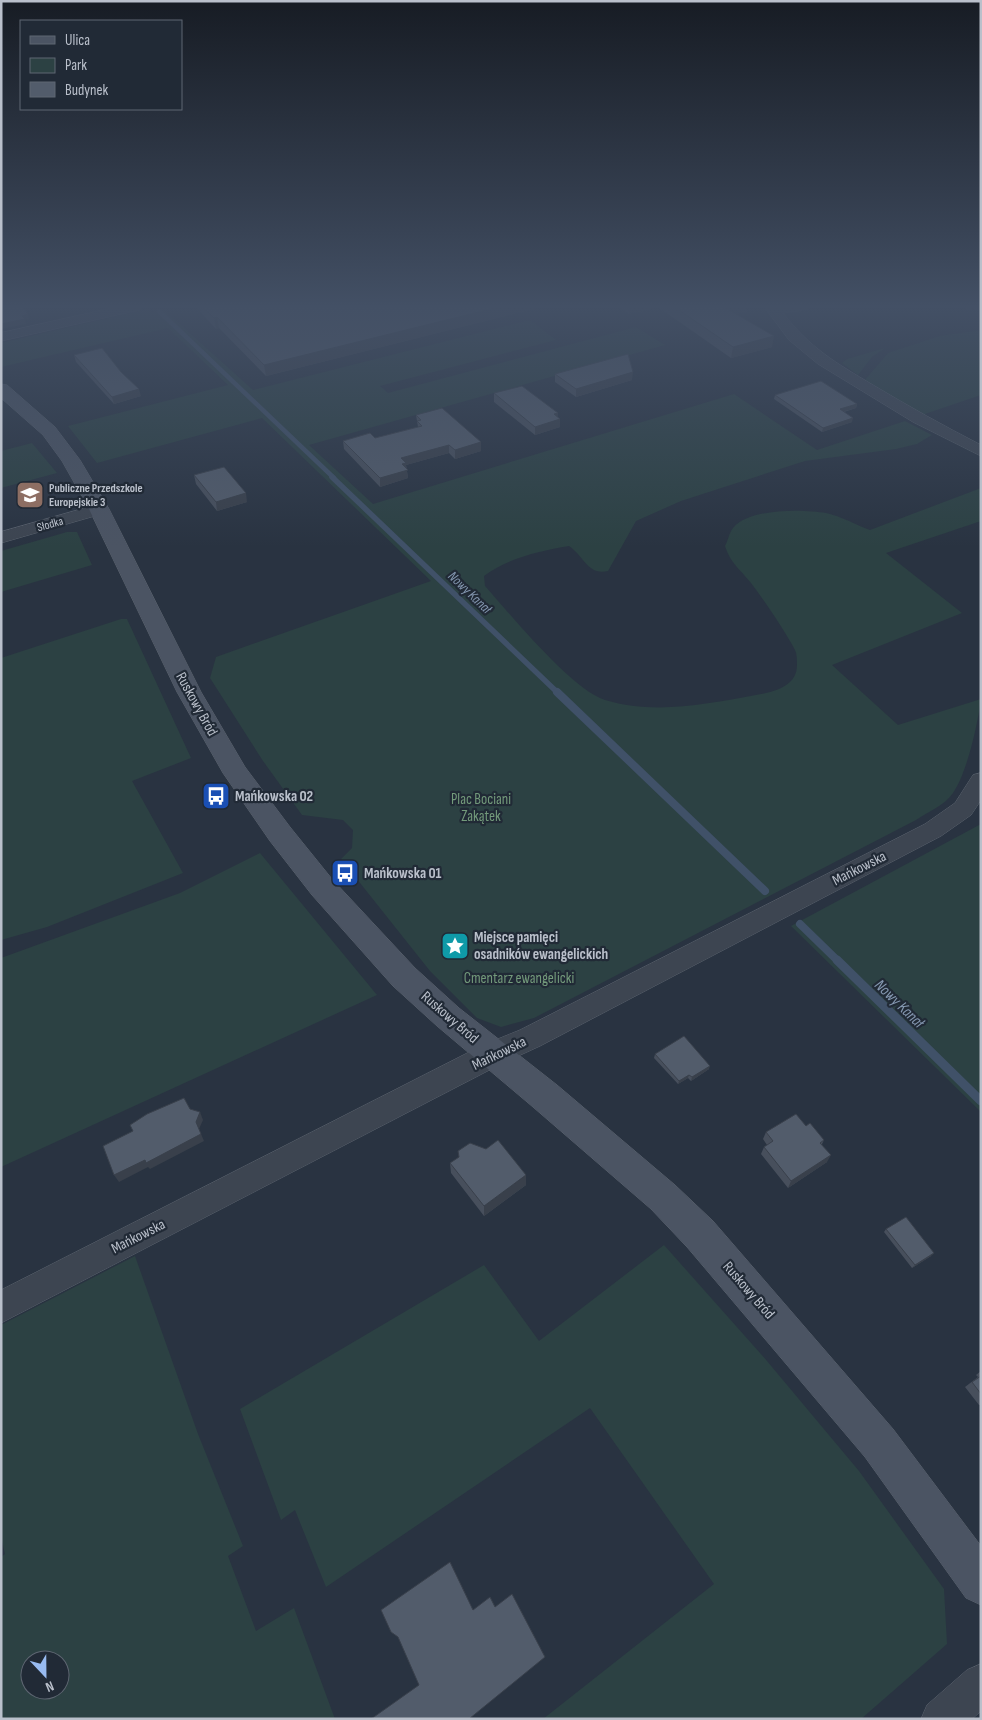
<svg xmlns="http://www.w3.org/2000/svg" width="982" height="1720" font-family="'Sofia Sans Condensed',sans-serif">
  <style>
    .green { fill: #2c4143; fill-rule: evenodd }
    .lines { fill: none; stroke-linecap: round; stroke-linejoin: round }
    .stream-far3 { stroke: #405168; stroke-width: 4.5 }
    .stream-far2 { stroke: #405168; stroke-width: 5.5 }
    .stream-far1 { stroke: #405168; stroke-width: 8 }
    .stream { stroke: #405168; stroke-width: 9 }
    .street-casing { stroke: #5b636e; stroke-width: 1 }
    .secondary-casing { stroke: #5b636e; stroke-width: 1 }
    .street { fill: #3d4551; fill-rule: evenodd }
    .secondary { fill: #4b5463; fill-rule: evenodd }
    .wall { fill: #474f5c }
    .shaded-wall { fill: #39404b }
    .building { fill: #525c6b; stroke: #39404b }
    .labels { text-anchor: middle; stroke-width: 4.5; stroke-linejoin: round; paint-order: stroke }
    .far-poi-label { font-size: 12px; font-weight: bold; fill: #bac0cb; stroke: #212a36; text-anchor: start }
    .far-street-label { font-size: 12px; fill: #bac0cb; stroke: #212a36 }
    .far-water-label { font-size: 14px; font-style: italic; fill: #8497b0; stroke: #212a36 }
    .street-label { font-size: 15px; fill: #bac0cb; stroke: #212a36 }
    .poi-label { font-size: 15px; font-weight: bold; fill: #bac0cb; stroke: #212a36; text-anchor: start }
    .park-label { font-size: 15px; fill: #739a7b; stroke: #212a36 }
    .water-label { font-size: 16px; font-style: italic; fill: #8497b0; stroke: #212a36 }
  </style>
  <rect width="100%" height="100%" fill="#293341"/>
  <path class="green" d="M148,309L152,313L164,310L253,390L530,320L556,340L380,386L388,393L636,327L665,345L309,445L373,504L734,394L817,450L905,421L932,435L917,444L896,449L805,461L681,501L636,521L608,571C588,576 584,556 569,546C540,551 508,558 484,576L485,586C510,614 572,690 605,700C655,715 706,704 756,695C773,692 797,687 797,665C797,660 797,654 795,650C785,631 764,600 751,583C740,569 731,564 725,546C728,541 729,533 733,528C749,508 803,509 826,513C841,516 856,525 870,530L981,488V521L886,553L962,613L832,665L898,725L981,699C978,723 967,773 953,793C945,805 928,812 916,820L534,1018L501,1027L477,1018L430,971L341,859L352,848L353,830L343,820L302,815L263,761L210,678L216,657L431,581L262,418L97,463L68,426L228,385L168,328L1,367V343Z
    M981,330V395L922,415L865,380L888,353L940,336Z
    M885,348L872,357L858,375L842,363L847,359Z
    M32,443L57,473L1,488V451Z
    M67,532H77L92,565L1,592V551Z
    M121,619H127L191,758L132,781L183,873L47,927L1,940V658Z
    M981,824V1112L791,926Z
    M260,853L377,995L1,1167V958L180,893Z
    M664,1245L767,1361L859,1471L944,1589L947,1644L861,1719H543L714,1584L590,1408L326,1587L295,1510L281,1520L240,1409L484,1265L539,1341Z
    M135,1256L198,1434L243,1546L228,1556L256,1631L294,1608L335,1719H1V1557L5,1554L1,1537V1325ZM30,1660H60V1690H30Z"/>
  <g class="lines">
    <path class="stream-far3" d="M159,311L334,478"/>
    <path class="stream-far2" d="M332,477L558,693"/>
    <path class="stream-far1" d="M557,692L765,891
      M800,924L839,962"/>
    <path class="stream" d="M837,960L981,1101"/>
    <defs>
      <path id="street" d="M121,306H145L139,310L1,341V333Z
        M764,306H810L809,309L783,313C810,348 836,363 873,385C908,406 944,426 981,445V456L913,422L818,364L789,340Z
        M99,504L105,505L107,509L105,513L1,543V532Z
        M981,773V800L971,815L941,836L540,1046L503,1063L1,1323V1290L483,1045L520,1030L925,824L955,803L973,775Z
        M981,1664V1711L972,1719H921L927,1705L967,1670Z"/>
      <path id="secondary" d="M1,384L7,385L55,427L80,460L109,509L201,692L245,767L290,827L332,879L415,968L459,1008L557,1085L675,1185L713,1221L893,1429L981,1546V1605L966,1598L865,1457L687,1247L651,1209L533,1107L437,1026L393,986L312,895L270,841L223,773L177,692L89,509L62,461L43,435L1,398Z"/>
    </defs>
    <use href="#street" class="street-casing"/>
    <use href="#secondary" class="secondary-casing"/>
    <use href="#street" class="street"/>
    <use href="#secondary" class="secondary"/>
  </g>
  <path class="wall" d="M195,306H545L266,376L219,328L216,329Z
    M617,306H747V311L736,314L772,347L731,358L658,307L629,314Z
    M960,306H981V312L974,309L968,310Z
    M74,355L141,396L114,404L76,362Z
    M555,374L632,380L576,397L555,382Z
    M494,393L558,413L557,417L560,419V427L535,435L494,402Z
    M775,395L857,404L856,408L844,412L852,422L822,432L774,399Z
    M416,415L481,451L455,459L449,453L406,465L408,478L380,487L344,449L343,441L375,438L418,427Z
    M194,475L247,502L217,511L196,484Z
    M655,1054L709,1069L691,1081L688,1078L678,1084L654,1058Z
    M806,1126L824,1140L822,1144L827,1162L788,1188L761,1154L764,1147L767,1145L763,1139L766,1132Z
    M450,1163L526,1185L484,1216L451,1173Z
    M886,1229L931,1256L912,1268L884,1232Z
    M981,1371V1405H979L965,1387L978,1377L976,1375Z"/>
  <path class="shaded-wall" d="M503,306H545L266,376L264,365Z
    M630,306H658L629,314Z
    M727,306H747V311L722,318L724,307Z
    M970,306H975L974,309L968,310Z
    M28,314L29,319L25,320L26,324L1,329V324L22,316Z
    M217,317L219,328L216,329L214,318Z
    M774,336L772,347L731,358L733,347Z
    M633,372L632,380L576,397V389Z
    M139,389L141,396L114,404L112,397Z
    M857,404L856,408L838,413L840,409Z
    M558,413L557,420L560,419V427L535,435V427L554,414Z
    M853,418L852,422L822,432L823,428Z
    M481,442V451L455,459V450Z
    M449,445V453L406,465L408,478L380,487V478L401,458Z
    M246,493L247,502L217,511L216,502Z
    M710,1066L709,1069L691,1081L692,1077Z
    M689,1075L688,1078L678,1084L679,1081Z
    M200,1112L203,1120L199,1129L204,1141L150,1169L148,1167L119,1182L114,1175L196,1122Z
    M831,1155L827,1162L788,1188L791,1181Z
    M526,1175V1185L484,1216V1206Z
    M934,1253L931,1256L912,1268L915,1265Z"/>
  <path class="building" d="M1,306H22L28,314L22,316L25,319L1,324Z
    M202,306H503L264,365L217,317L214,318Z
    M673,306H727L724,307L774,336L733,347Z
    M102,348L121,372L139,389L112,397L74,355Z
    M628,354L633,372L576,389L555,374Z
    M821,381L857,404L840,409L853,418L823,428L775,395Z
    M522,386L558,413L554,414L560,419L535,427L494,393Z
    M442,408L481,442L455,450L449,445L401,458L406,463L402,464L408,470L380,478L343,441L370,433L375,438L422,426L417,421L421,420L416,415Z
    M224,467L246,493L216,502L194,475Z
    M684,1036L710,1066L692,1077L689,1075L679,1081L655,1054Z
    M184,1098L190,1109L200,1112L196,1122L201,1134L146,1163L145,1160L114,1175L103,1146L133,1131L130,1125L147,1114Z
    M796,1114L806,1126L810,1123L824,1140L820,1143L831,1155L791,1181L764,1147L773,1141L766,1132Z
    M498,1140L526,1175L484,1206L450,1163L459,1157L458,1151L470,1143L486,1149Z
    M906,1217L934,1253L915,1265L886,1229Z
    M981,1376V1394L972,1382Z
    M450,1562L473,1610L490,1597L495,1607L512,1594L545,1657L469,1719H371L419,1685L398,1637L391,1632L381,1610Z"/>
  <linearGradient id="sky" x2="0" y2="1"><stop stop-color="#171c24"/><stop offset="0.56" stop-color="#435065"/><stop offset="1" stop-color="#435065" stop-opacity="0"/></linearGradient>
  <rect width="982" height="547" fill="url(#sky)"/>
  <defs>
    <symbol id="school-square" viewBox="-11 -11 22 22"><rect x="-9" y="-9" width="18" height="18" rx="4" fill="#8d6e63" stroke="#212a36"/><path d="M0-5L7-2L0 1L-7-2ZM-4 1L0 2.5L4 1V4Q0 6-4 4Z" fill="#fff"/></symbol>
    <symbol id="bus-square" viewBox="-11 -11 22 22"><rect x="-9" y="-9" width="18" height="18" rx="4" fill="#1a4fb4" stroke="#212a36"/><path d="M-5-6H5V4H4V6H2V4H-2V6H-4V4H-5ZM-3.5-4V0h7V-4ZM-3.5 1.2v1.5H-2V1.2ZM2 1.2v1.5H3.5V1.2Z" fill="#fff"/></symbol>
    <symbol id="sight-square" viewBox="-11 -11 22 22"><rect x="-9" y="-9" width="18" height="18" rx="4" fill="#0f9aa8" stroke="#212a36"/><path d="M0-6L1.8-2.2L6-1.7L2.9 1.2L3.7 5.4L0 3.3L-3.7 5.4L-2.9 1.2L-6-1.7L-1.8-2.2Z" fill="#fff"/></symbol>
  </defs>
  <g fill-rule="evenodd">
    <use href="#school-square" x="14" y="479" width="32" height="32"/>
    <use href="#bus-square" x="200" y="780" width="32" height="32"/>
    <use href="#bus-square" x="329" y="857" width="32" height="32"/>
    <use href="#sight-square" x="439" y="930" width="32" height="32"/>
  </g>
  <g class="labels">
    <g class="far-poi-label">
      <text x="49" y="492">Publiczne Przedszkole<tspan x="49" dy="14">Europejskie 3</tspan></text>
    </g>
    <g class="far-street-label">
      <text transform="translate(50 524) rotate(-16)" y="4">Słodka</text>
    </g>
    <g class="far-water-label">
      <text transform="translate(470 592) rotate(44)" y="5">Nowy Kanał</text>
    </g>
    <g class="street-label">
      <text transform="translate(197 704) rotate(61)" y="5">Ruskowy Bród</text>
      <text transform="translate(859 868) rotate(-27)" y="5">Mańkowska</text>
      <text transform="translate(450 1017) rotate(41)" y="5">Ruskowy Bród</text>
      <text transform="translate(499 1053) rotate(-26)" y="5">Mańkowska</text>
      <text transform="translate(138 1236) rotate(-27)" y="5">Mańkowska</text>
      <text transform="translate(749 1290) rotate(49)" y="5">Ruskowy Bród</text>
    </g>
    <g class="poi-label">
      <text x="235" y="801">Mańkowska 02</text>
      <text x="364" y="878">Mańkowska 01</text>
      <text x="474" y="942">Miejsce pamięci<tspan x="474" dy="17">osadników ewangelickich</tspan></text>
    </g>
    <g class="park-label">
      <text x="481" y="804">Plac Bociani<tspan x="481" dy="17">Zakątek</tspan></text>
      <text x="519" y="983">Cmentarz ewangelicki</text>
    </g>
    <g class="water-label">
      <text transform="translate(900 1003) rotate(44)" y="6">Nowy Kanał</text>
    </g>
  </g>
  <rect width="982" height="1720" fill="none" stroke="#bac0cb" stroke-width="5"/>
  <rect x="20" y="20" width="162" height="90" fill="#212a36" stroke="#5e6672"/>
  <rect x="30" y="36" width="25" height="8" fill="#4b5463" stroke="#5e6672"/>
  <text x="65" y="45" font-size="15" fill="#bac0cb">Ulica</text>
  <rect x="30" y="58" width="25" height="15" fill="#2c4143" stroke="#5e6672"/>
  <text x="65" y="70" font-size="15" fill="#bac0cb">Park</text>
  <rect x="30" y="82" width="25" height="15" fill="#525c6b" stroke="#5e6672"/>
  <text x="65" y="95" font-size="15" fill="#bac0cb">Budynek</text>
  <g transform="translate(45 1675) rotate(158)"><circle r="24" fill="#212a36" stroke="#5e6672"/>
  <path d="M0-4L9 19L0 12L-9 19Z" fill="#98bbf1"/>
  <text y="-8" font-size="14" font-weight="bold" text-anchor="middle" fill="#bac0cb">N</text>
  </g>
</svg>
